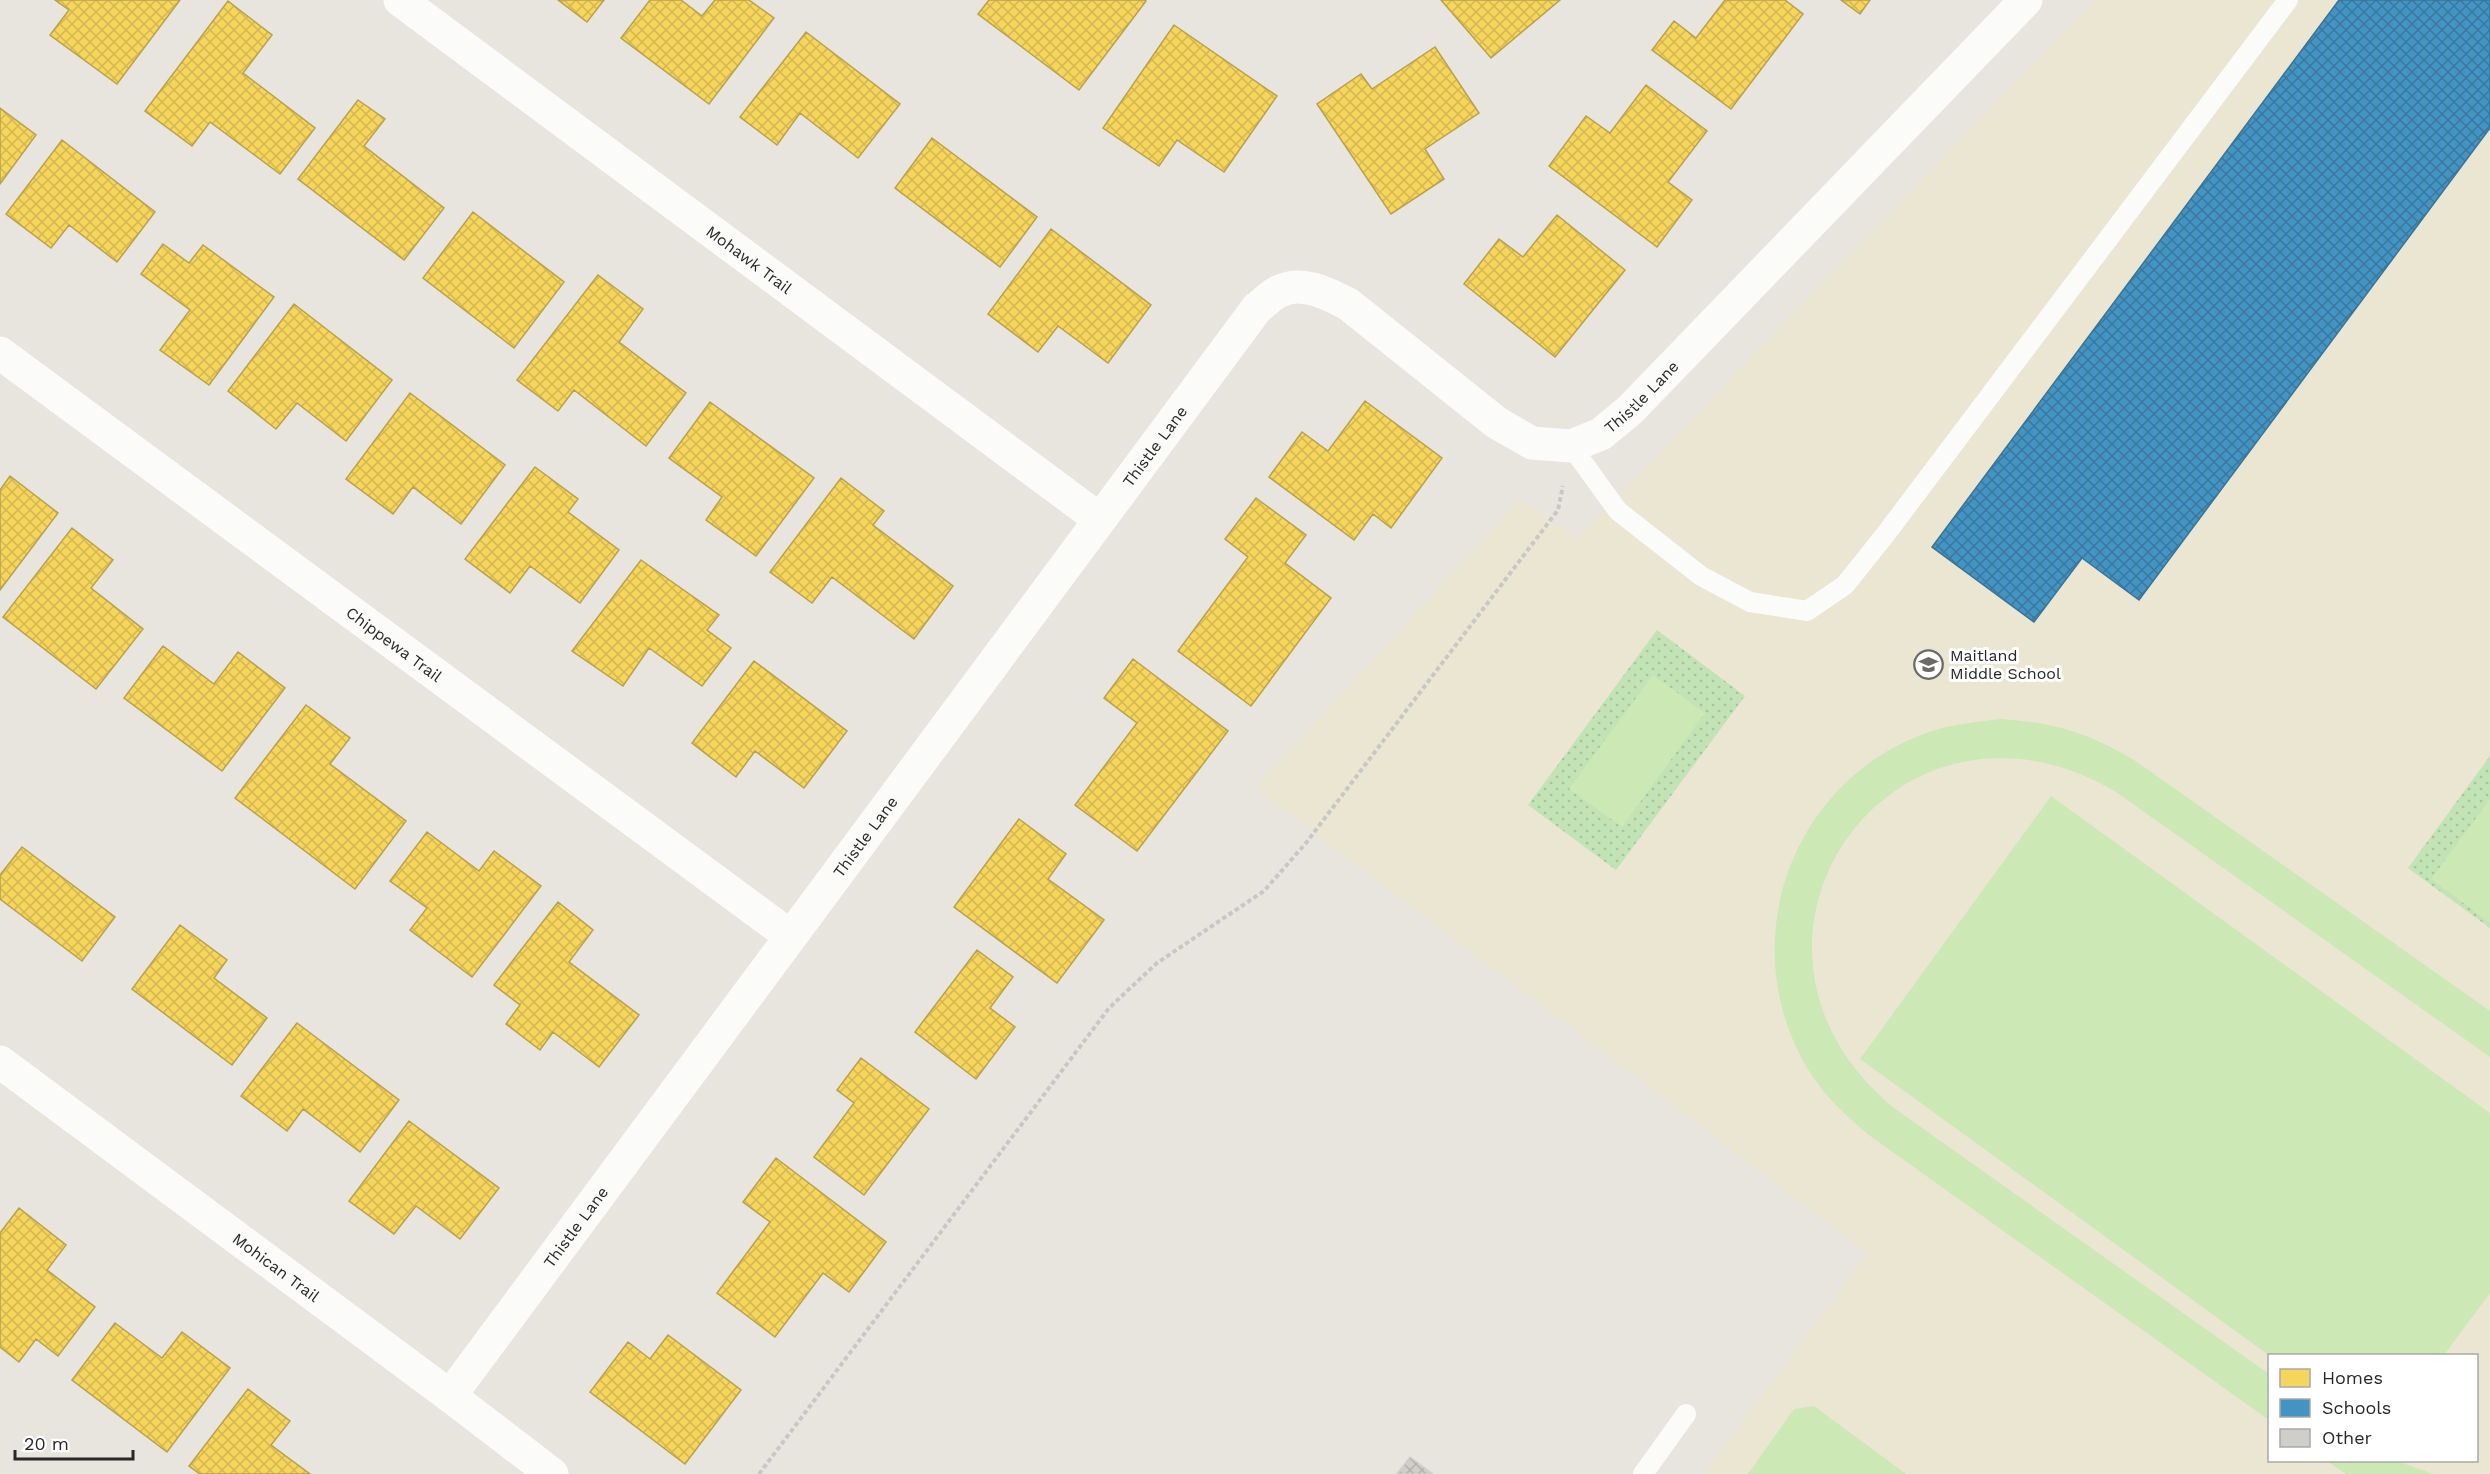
<svg xmlns="http://www.w3.org/2000/svg" width="2490" height="1474" font-family="'Work Sans',sans-serif">
  <style>
    .education { fill: #eae6d2; fill-rule: evenodd }
    .park { fill: url(#park-dots) }
    .pitch { fill: #cce8b4 }
    .homes { fill: url(#homes-cross-hatch); stroke: #b8a14c; stroke-width: 1.5 }
    .schools { fill: url(#schools-cross-hatch); stroke: #3b7394; stroke-width: 1.5 }
    .building { fill: url(#building-cross-hatch); stroke: #d2d0ca; stroke-width: 1.5 }
    .lines { fill: none; stroke-linecap: round; stroke-linejoin: round }
    .path { stroke: #c8c7c6; stroke-width: 4; stroke-dasharray: 4.5 3; stroke-linecap: butt }
    .service { stroke: #fbfbfa; stroke-width: 20 }
    .minor { stroke: #fbfbfa; stroke-width: 33 }
    .tertiary { stroke: #fbfbfa; stroke-width: 33 }
    .labels { text-anchor: middle; stroke-width: 6; stroke-linejoin: round; paint-order: stroke }
    .street-label { font-size: 16px; fill: #282828; stroke: #fff }
    .poi-label { font-size: 16px; fill: #282828; stroke: #fff; text-anchor: start }
  </style>
  <defs>
    <pattern id="park-dots" width="8" height="8" patternUnits="userSpaceOnUse" patternTransform="scale(1.5)"><rect width="8" height="8" fill="#c2e3b6"/><path d="M2 2h.1M6 6h.1" fill="none" stroke="#a7c39c" stroke-width="1.8" stroke-linecap="round"/></pattern>
    <pattern id="homes-cross-hatch" width="8" height="8" patternUnits="userSpaceOnUse" patternTransform="scale(1.5)"><rect width="8" height="8" fill="#f6d55c"/><path d="M0 0l8 8M0 8l8-8" fill="none" stroke="#d3b750"/></pattern>
    <pattern id="schools-cross-hatch" width="8" height="8" patternUnits="userSpaceOnUse" patternTransform="scale(1.5)"><rect width="8" height="8" fill="#4393c3"/><path d="M0 0l8 8M0 8l8-8" fill="none" stroke="#38789e"/></pattern>
    <pattern id="building-cross-hatch" width="8" height="8" patternUnits="userSpaceOnUse" patternTransform="scale(1.5)"><rect width="8" height="8" fill="#d0cec9"/><path d="M0 0l8 8M0 8l8-8" fill="none" stroke="#b3b1ad"/></pattern>
  </defs>
  <rect width="100%" height="100%" fill="#e7e5de"/>
  <path class="education" d="M2094,0H2490V1474H1704L1867,1253L1255,788L1521,498L1577,539ZM2270,1356H2476V1460H2270Z"/>
  <path class="park" d="M1657,630L1745,696L1616,870L1528,805Z
    M2490,756V928L2408,868Z"/>
  <path class="pitch" d="M1653,675L1705,713L1622,827L1569,789Z
    M2001,719C2056,723 2090,733 2137,762L2490,1011V1057L2116,792C1893,660 1695,944 1894,1108L2269,1374V1420L1873,1138C1844,1115 1818,1090 1801,1057C1736,932 1796,778 1929,732C1952,724 1977,722 2001,719Z
    M2051,796L2490,1113V1293L2444,1355L2270,1356L1860,1059Z
    M2490,799V923L2431,879Z
    M1814,1406L1906,1474H1748L1794,1409Z
    M2327,1461H2397L2433,1474H2346Z"/>
  <path class="homes" d="M55,0H180L117,84L50,35L69,10Z
    M558,0H604L587,22Z
    M650,0H681L702,16L715,0H749L774,18L709,104L621,38Z
    M989,0H1144L1146,1L1079,90L978,14Z
    M1441,0H1560L1491,58Z
    M1725,0H1785L1803,14L1731,109L1652,50L1674,21L1696,38Z
    M1841,0H1870L1860,14Z
    M228,1L272,35L243,73L315,128L280,174L210,122L192,146L145,111Z
    M1174,25L1277,96L1224,172L1177,140L1159,166L1103,128Z
    M806,32L900,104L858,158L800,113L777,145L740,117Z
    M1435,47L1479,113L1425,149L1444,179L1391,214L1317,104L1361,74L1372,89Z
    M1646,85L1707,131L1668,182L1692,200L1657,247L1549,166L1586,116L1610,133Z
    M358,100L385,119L364,146L444,208L404,260L298,179Z
    M0,108L36,135L0,184Z
    M932,138L1037,217L1000,267L895,188Z
    M62,140L155,212L117,262L69,225L51,248L6,214Z
    M473,212L564,282L514,348L423,278Z
    M1557,215L1625,270L1555,357L1464,284L1499,239L1523,257Z
    M1051,229L1151,305L1108,363L1058,326L1038,352L988,314Z
    M163,244L189,263L203,245L274,297L209,385L160,350L190,310L141,274Z
    M598,275L643,309L619,342L686,393L646,446L574,390L558,411L517,380Z
    M294,304L392,380L346,441L297,403L276,429L228,391Z
    M410,393L505,465L461,524L413,487L393,514L346,479Z
    M1365,401L1442,458L1391,528L1373,514L1354,540L1269,477L1302,432L1328,451Z
    M710,402L814,478L756,556L706,520L722,497L669,458Z
    M535,467L578,499L568,512L619,550L580,603L530,566L510,593L465,559Z
    M10,476L58,513L0,590V490Z
    M841,478L884,511L873,525L953,586L914,639L832,577L812,603L770,572Z
    M1256,498L1306,535L1285,563L1331,598L1251,706L1178,651L1248,557L1225,539Z
    M72,528L113,560L91,588L143,629L96,689L3,617Z
    M641,560L719,615L707,630L731,648L702,686L649,648L623,686L572,651Z
    M163,646L214,684L238,652L285,688L222,771L124,698Z
    M1133,659L1228,731L1137,851L1075,805L1137,723L1104,698Z
    M754,661L847,731L804,788L755,751L736,777L692,743Z
    M306,705L350,738L330,764L406,821L355,889L235,798Z
    M1019,819L1066,854L1048,879L1104,920L1057,983L954,907Z
    M427,832L479,871L494,851L541,886L472,977L410,930L427,908L390,881Z
    M22,847L115,917L82,961L0,899V875Z
    M558,902L593,930L569,962L639,1015L599,1067L553,1032L540,1050L506,1024L520,1005L494,985Z
    M180,925L227,960L214,978L267,1018L232,1065L132,989Z
    M977,950L1013,977L990,1008L1015,1027L976,1079L915,1032Z
    M297,1023L399,1100L360,1152L303,1109L287,1131L241,1096Z
    M861,1058L929,1109L864,1195L814,1157L854,1103L837,1090Z
    M409,1121L499,1188L460,1239L416,1206L394,1234L349,1201Z
    M776,1158L886,1242L849,1292L823,1273L775,1337L717,1293L770,1222L743,1202Z
    M19,1208L66,1245L47,1270L95,1307L58,1356L36,1339L19,1362L0,1347V1233Z
    M115,1323L162,1358L182,1332L230,1368L167,1452L72,1380Z
    M668,1335L741,1390L685,1464L590,1392L628,1342L650,1359Z
    M248,1389L290,1421L271,1445L310,1474H200L189,1466Z"/>
  <path class="schools" d="M2339,0H2490V128L2139,600L2082,558L2034,622L1932,547Z"/>
  <path class="building" d="M1410,1457L1433,1474H1397Z"/>
  <g class="lines">
    <path class="path" d="M759,1474L1109,1008L1157,963L1264,891L1306,843L1558,510L1563,486"/>
    <path class="service" d="M1571,446L1618,511L1701,576L1750,602L1807,611L1845,585L1885,535L2288,0
      M1643,1474L1686,1414"/>
    <g class="minor">
      <path id="s1" d="M400,0L1099,519"/>
      <path id="s2" d="M0,353L790,936"/>
      <path d="M450,1396L552,1474"/>
    </g>
    <path class="tertiary" id="s3" d="M0,1062L450,1396L1257,308C1264,303 1272,294 1280,291C1303,280 1328,294 1348,304L1497,423L1532,443L1571,446L1601,434L1630,410L2026,0"/>
  </g>
  <defs>
    <symbol id="school-ring" viewBox="-11 -11 22 22"><circle r="9.5" fill="#fff" stroke="#6b6a68" stroke-width="1.5"/><path d="M0-5L7-2L0 1L-7-2ZM-4 1L0 2.5L4 1V4Q0 6-4 4Z" fill="#6b6a68"/></symbol>
  </defs>
  <g fill-rule="evenodd">
    <use href="#school-ring" x="1912" y="648" width="33" height="33"/>
  </g>
  <g class="labels">
    <g class="street-label">
      <text dy="6" stroke="none"><textPath href="#s1" startOffset="435">Mohawk Trail</textPath></text>
      <text dy="6" stroke="none"><textPath href="#s3" startOffset="2373">Thistle Lane</textPath></text>
      <text dy="6" stroke="none"><textPath href="#s3" startOffset="1743">Thistle Lane</textPath></text>
      <text dy="6" stroke="none"><textPath href="#s2" startOffset="490">Chippewa Trail</textPath></text>
      <text dy="6" stroke="none"><textPath href="#s3" startOffset="1257">Thistle Lane</textPath></text>
      <text dy="6" stroke="none"><textPath href="#s3" startOffset="771">Thistle Lane</textPath></text>
      <text dy="6" stroke="none"><textPath href="#s3" startOffset="344">Mohican Trail</textPath></text>
    </g>
    <g class="poi-label">
      <text x="1950" y="661">Maitland<tspan x="1950" dy="18">Middle School</tspan></text>
    </g>
  </g>
  <rect x="2268" y="1354" width="210" height="108" fill="#ffffff" stroke="#a9a9a9" stroke-width="1.5"/>
  <rect x="2280" y="1369" width="30" height="18" fill="#f6d55c" stroke="#a9a9a9" stroke-width="1.5"/>
  <text x="2322" y="1384" font-size="18" fill="#282828">Homes</text>
  <rect x="2280" y="1399" width="30" height="18" fill="#4393c3" stroke="#a9a9a9" stroke-width="1.5"/>
  <text x="2322" y="1414" font-size="18" fill="#282828">Schools</text>
  <rect x="2280" y="1429" width="30" height="18" fill="#d0cec9" stroke="#a9a9a9" stroke-width="1.5"/>
  <text x="2322" y="1444" font-size="18" fill="#282828">Other</text>
  <path d="M15 1450v9h118v-9" fill="none" stroke="#282828" stroke-width="3"/>
  <text x="24" y="1450" font-size="18" fill="#282828" stroke="#ffffff" stroke-width="4.5" paint-order="stroke">20 m</text>
</svg>
